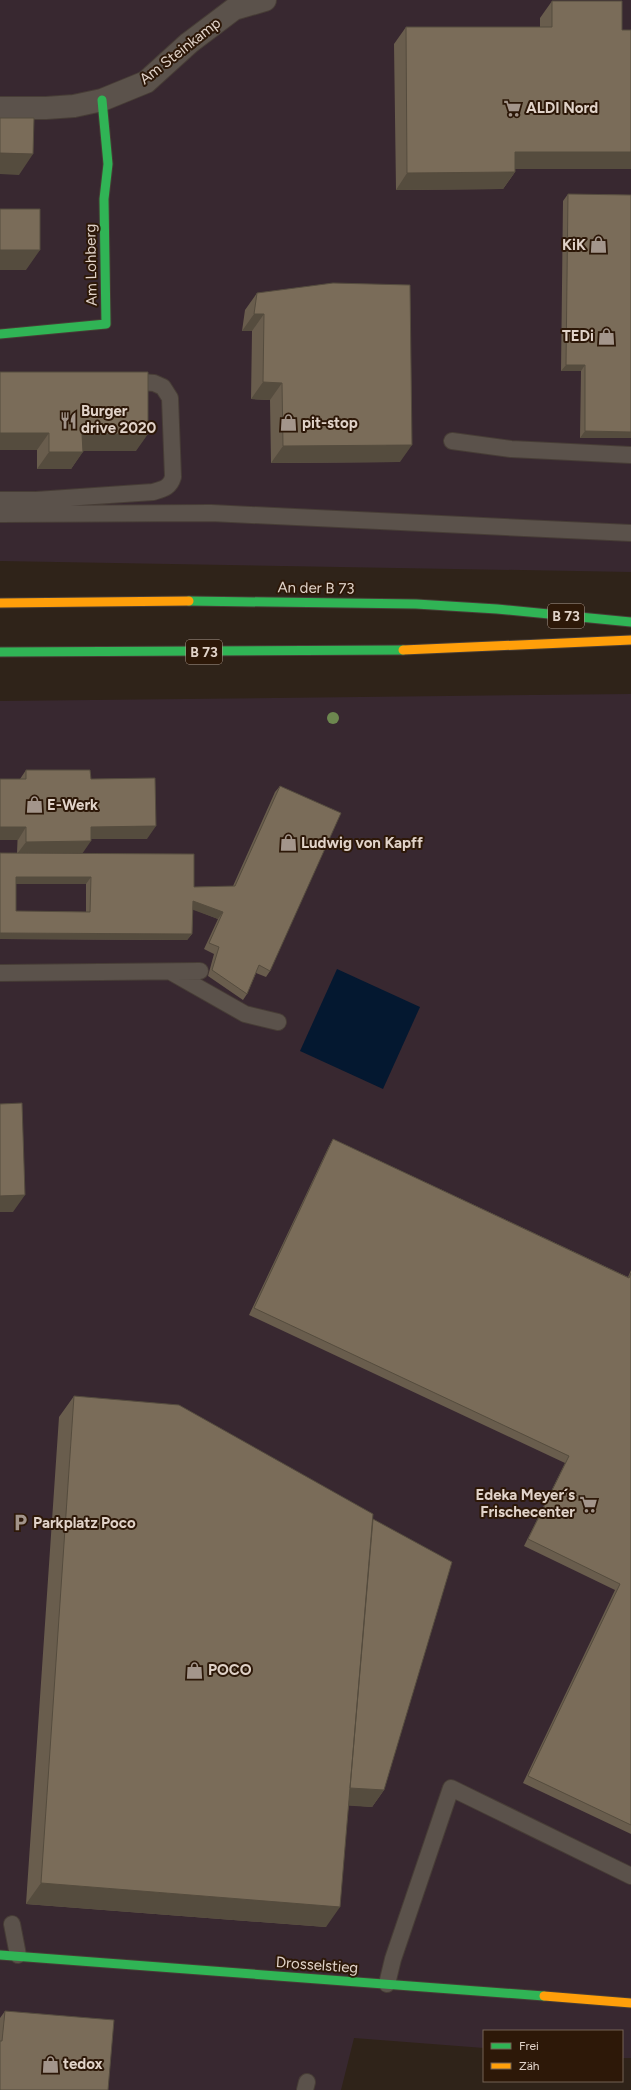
<svg xmlns="http://www.w3.org/2000/svg" width="631" height="2090" font-family="Figtree,sans-serif">
  <style>
    .commercial { fill: #382830 }
    .water { fill: #041830 }
    .lines { fill: none; stroke-linecap: round; stroke-linejoin: round }
    .lane-casing { stroke: #473d36; stroke-width: 18 }
    .street-casing { stroke: #473d36; stroke-width: 24 }
    .fast-casing { stroke: #473d36; stroke-width: 11 }
    .slow-casing { stroke: #473d36; stroke-width: 11 }
    .lane { stroke: #5b524b; stroke-width: 16 }
    .street { stroke: #5b524b; stroke-width: 22 }
    .fast { stroke: #30b455; stroke-width: 9 }
    .slow { stroke: #ff9f0a; stroke-width: 9 }
    .tree { fill: #6d874f }
    .wall { fill: #695d4d; fill-rule: evenodd }
    .shaded-wall { fill: #554c3e }
    .building { fill: #7a6c59; stroke: #554c3e; fill-rule: evenodd }
    .labels { text-anchor: middle; stroke-width: 4; stroke-linejoin: round; paint-order: stroke }
    .shield { fill: #2d1808; stroke: #ab9b8f; stroke-width: 1 }
    .shield-label { font-size: 14px; font-weight: bold; fill: #e1d3c9 }
    .street-label { font-size: 15px; fill: #e1d3c9; stroke: #2d1808 }
    .poi-label { font-size: 15px; font-weight: bold; fill: #e1d3c9; stroke: #2d1808; text-anchor: start }
  </style>
  <rect width="100%" height="100%" fill="#2f2319"/>
  <path class="commercial" d="M0,0H631V572L0,561Z
    M631,694V2058H622V2031H484V2048L354,2038L341,2090H0V701Z"/>
  <path class="water" d="M337,969L420,1007L383,1089L300,1051Z"/>
  <g class="lines">
    <defs>
      <path id="lane" d="M452,441L511,449L631,455
        M0,500H36L153,492C163,489 170,488 173,477L170,398L163,387L154,383L127,381
        M0,514L211,513L631,533
        M171,972L245,1014L278,1022
        M0,973L200,971
        M12,1924L18,1955
        M387,1984L393,1959L451,1788L631,1876
        M305,2090L307,2082"/>
      <path id="street" d="M0,108H46L74,106L102,100L146,82L189,43L234,9L265,0"/>
      <path id="fast" d="M0,334L106,324L104,199L108,164L102,100
        M189,601L416,604L497,609L631,622
        M0,652L403,650
        M0,1955L544,1996"/>
      <path id="slow" d="M0,603L189,601
        M403,650L631,640
        M544,1996L631,2003"/>
    </defs>
    <use href="#lane" class="lane-casing"/>
    <use href="#street" class="street-casing"/>
    <use href="#fast" class="fast-casing"/>
    <use href="#slow" class="slow-casing"/>
    <use href="#lane" class="lane"/>
    <use href="#street" class="street"/>
    <use href="#fast" class="fast"/>
    <use href="#slow" class="slow"/>
  </g>
  <circle class="tree" cx="333" cy="718" r="6"/>
  <path class="wall" d="M552,1H622L515,169V172L503,189L396,190L394,44L406,27H540V18Z
    M568,194L631,195V438H580L581,371H561L563,201Z
    M257,293L400,462L271,463L270,400L251,399L252,331H242L245,310Z
    M0,372L136,451H83L71,469H37V450Z
    M26,770L91,779L147,839H91L82,853L194,887L233,886L275,792L280,786L270,971L266,977L256,973L247,994L243,1000L208,976L214,954L204,949L218,919L193,909L192,934L187,940L0,939L17,853L20,779ZM16,884H86V912L16,911Z
    M333,1139L628,1277L631,1270V1834L523,1783L615,1590L524,1546L565,1463L249,1315L329,1146Z
    M74,1396L373,1519L384,1790L372,1807L349,1805L326,1927L26,1904L59,1417Z
    M5,2011L0,2090V2018Z"/>
  <path class="shaded-wall" d="M515,152H631V169H503Z
    M0,153L33,154L19,175L0,174Z
    M515,172L503,189L396,190L407,173Z
    M0,250H40L26,270H0Z
    M254,314H264L252,331H242Z
    M566,365H585L581,371H561Z
    M263,382L282,383L270,400L251,399Z
    M585,431L631,432V438H580Z
    M0,433H49L37,450H0Z
    M82,434H148L136,451H71Z
    M412,445L400,462L271,463L283,446Z
    M49,452H83L71,469H37Z
    M156,826L147,839H82L91,827Z
    M0,827H26L18,840H0Z
    M91,841L82,854H17L26,842Z
    M16,877H91L86,884H11Z
    M193,901L223,912L218,919L188,908Z
    M0,933L192,934L187,940L0,939Z
    M25,1195L13,1212H0V1196Z
    M348,1788L384,1790L372,1807L336,1805Z
    M41,1883L340,1907L326,1927L26,1904Z"/>
  <path class="building" d="M552,1H622V30H631V152H515V172L407,173L406,27H552Z
    M0,118H34L33,154L0,153Z
    M568,194L631,195V432L585,431V365H566Z
    M0,209H40V250H0Z
    M333,283L410,285L412,445L283,446L282,383L263,382L264,314H254L257,293Z
    M0,372H148V434H82L83,452H49V433H0Z
    M26,770H90L91,779L155,778L156,826L91,827V841L26,842V827H0V779H26Z
    M280,786L341,813L270,971L259,965L247,994L212,970L219,947L209,943L223,912L193,901L192,934L0,933V853L194,854V887L235,886ZM16,877H91L90,912L16,911Z
    M22,1103L25,1195L0,1196V1104Z
    M333,1139L629,1278L631,1273V1825L528,1776L620,1584L528,1539L569,1456L254,1308Z
    M74,1396L179,1405L373,1514L340,1907L41,1883Z
    M373,1519L452,1562L384,1790L350,1788Z
    M5,2011L114,2020L108,2090H0V2041H2Z"/>
  <defs>
    <symbol id="supermarket-bare" viewBox="-9 -9 18 18"><path d="M-6-5.5h2.5l.6 2H6L4.5 2H-2.5L-4.4-4H-6ZM-1.5 3.2a1.3 1.3 0 1 0 .1 0ZM3 3.2a1.3 1.3 0 1 0 .1 0Z" fill="#a3958b" stroke="#2d1808" stroke-width="2.5" paint-order="stroke"/></symbol>
    <symbol id="shop-bare" viewBox="-9 -9 18 18"><path d="M-5-2.5h2.3a2.7 3.5 0 0 1 5.4 0H5L5.5 6h-11ZM-1.5-2.5h3a1.5 2.3 0 0 0-3 0Z" fill="#a3958b" stroke="#2d1808" stroke-width="2.5" paint-order="stroke"/></symbol>
    <symbol id="restaurant-bare" viewBox="-9 -9 18 18"><path d="M-5-6h1v4h1v-4h1v4h1v-4h1v5L-1.5 .5V6h-2V.5L-5-1ZM5-6V6H3V1.5H1.5Q1.5-4 5-6Z" fill="#a3958b" stroke="#2d1808" stroke-width="2.5" paint-order="stroke"/></symbol>
    <symbol id="parking-bare" viewBox="-9 -9 18 18"><path d="M-3.5-5.5H1a3.5 3.5 0 0 1 0 7H-1V5.5H-3.5ZM-1-3.4V-.6H.8a1.4 1.4 0 0 0 0-2.8Z" fill="#a3958b" stroke="#2d1808" stroke-width="2.5" paint-order="stroke"/></symbol>
  </defs>
  <g fill-rule="evenodd">
    <use href="#supermarket-bare" x="500" y="96" width="25" height="25"/>
    <use href="#shop-bare" x="586" y="232" width="25" height="25"/>
    <use href="#shop-bare" x="594" y="324" width="25" height="25"/>
    <use href="#restaurant-bare" x="56" y="408" width="25" height="25"/>
    <use href="#shop-bare" x="276" y="410" width="25" height="25"/>
    <use href="#shop-bare" x="22" y="792" width="25" height="25"/>
    <use href="#shop-bare" x="276" y="830" width="25" height="25"/>
    <use href="#supermarket-bare" x="576" y="1492" width="25" height="25"/>
    <use href="#parking-bare" x="8" y="1510" width="25" height="25"/>
    <use href="#shop-bare" x="182" y="1658" width="25" height="25"/>
    <use href="#shop-bare" x="38" y="2052" width="25" height="25"/>
  </g>
  <g class="labels">
    <g class="shield">
      <rect x="548" y="604" width="36" height="24" rx="3"/>
      <rect x="186" y="640" width="36" height="24" rx="3"/>
    </g>
    <g class="shield-label">
      <text x="566" y="621">B 73</text>
      <text x="204" y="657">B 73</text>
    </g>
    <g class="street-label">
      <text transform="translate(180 51) rotate(-38)" y="5">Am Steinkamp</text>
      <text transform="translate(91 265) rotate(-91)" y="5">Am Lohberg</text>
      <text transform="translate(316 588) rotate(1)" y="5">An der B 73</text>
      <text transform="translate(317 1965) rotate(4)" y="5">Drosselstieg</text>
    </g>
    <g class="poi-label">
      <text x="526" y="113">ALDI Nord</text>
      <text x="586" y="250" text-anchor="end">KiK</text>
      <text x="594" y="341" text-anchor="end">TEDi</text>
      <text x="81" y="416">Burger<tspan x="81" dy="17">drive 2020</tspan></text>
      <text x="302" y="428">pit-stop</text>
      <text x="47" y="810">E-Werk</text>
      <text x="301" y="848">Ludwig von Kapff</text>
      <text x="575" y="1500" text-anchor="end">Edeka Meyer´s<tspan x="575" dy="17">Frischecenter</tspan></text>
      <text x="33" y="1528">Parkplatz Poco</text>
      <text x="208" y="1675">POCO</text>
      <text x="63" y="2069">tedox</text>
    </g>
  </g>
  <rect x="483" y="2030" width="140" height="52" fill="#2d1808" stroke="#756355"/>
  <rect x="491" y="2043" width="20" height="6" fill="#30b455" stroke="#756355"/>
  <text x="519" y="2050" font-size="12" fill="#e1d3c9">Frei</text>
  <rect x="491" y="2063" width="20" height="6" fill="#ff9f0a" stroke="#756355"/>
  <text x="519" y="2070" font-size="12" fill="#e1d3c9">Zäh</text>
</svg>
